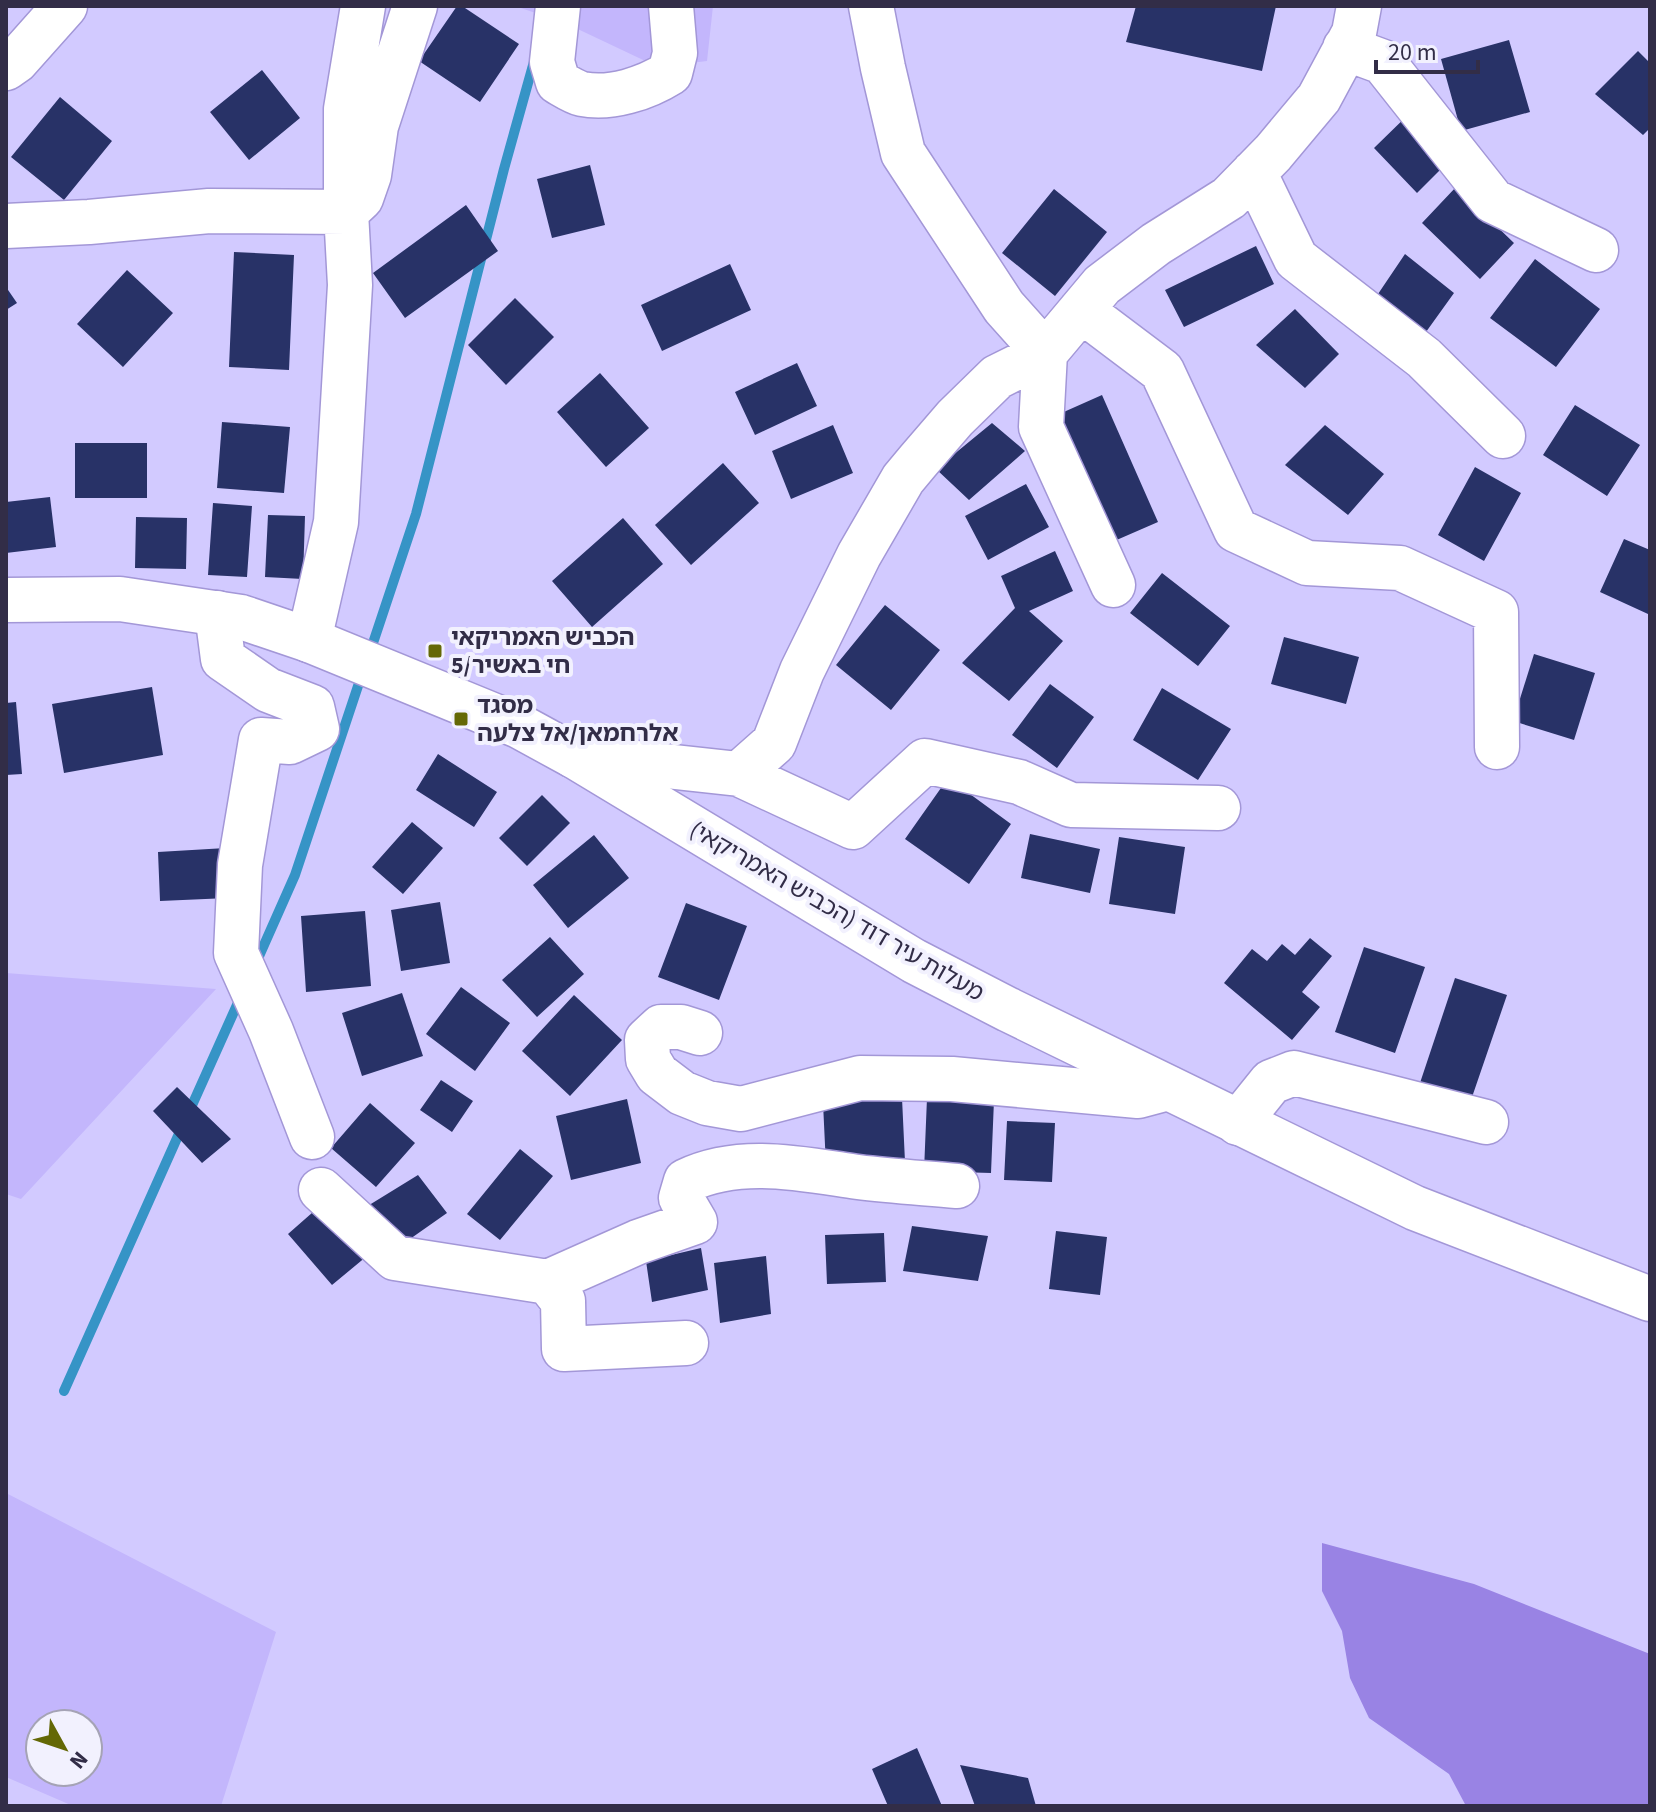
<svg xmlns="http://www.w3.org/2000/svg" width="1656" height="1812" font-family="'Source Sans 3','Noto Sans Hebrew',sans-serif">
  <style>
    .green { fill: #c3b6fc; fill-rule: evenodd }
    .forest { fill: #9983e4 }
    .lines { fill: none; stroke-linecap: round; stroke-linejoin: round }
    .stream { stroke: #3694c6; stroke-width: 10 }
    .building { fill: #283267 }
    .minor-casing { stroke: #a397d7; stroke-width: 47 }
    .major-casing { stroke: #a397d7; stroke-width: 47 }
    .minor { stroke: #fff; stroke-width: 44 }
    .major { stroke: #fff; stroke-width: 44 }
    .poi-dot { fill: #646806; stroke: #f2f1fe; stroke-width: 3 }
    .labels { text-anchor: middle; stroke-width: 8; stroke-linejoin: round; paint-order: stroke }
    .poi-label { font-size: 24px; font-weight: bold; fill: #322d47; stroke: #f2f1fe; text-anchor: start }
    .street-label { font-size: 24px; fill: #322d47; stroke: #f2f1fe }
  </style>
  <rect width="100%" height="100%" fill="#d2caff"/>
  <path class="green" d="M515,6H713L707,61L658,67L565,23Z
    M6,973L216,989L21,1199L6,1194Z
    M6,1493L276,1632L221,1806H73L6,1777ZM40,1724H88V1772H40Z"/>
  <path class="forest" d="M1322,1543L1474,1584L1650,1654V1806H1466L1449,1774L1369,1718L1350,1678L1342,1631L1322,1591Z"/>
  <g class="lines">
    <path class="stream" d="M369,655L416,514L504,169L535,58
      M256,963L295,875L362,674
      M189,1112L241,996
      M64,1391L182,1127"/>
  </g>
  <path class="building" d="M457,6H462L519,44L480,102L419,61Z
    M1136,6H1276L1262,71L1126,42Z
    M1509,40L1530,112L1461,131L1441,59Z
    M1638,51L1650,63V128L1643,135L1595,94Z
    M262,70L300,118L249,160L210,112Z
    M60,97L112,141L64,200L11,157Z
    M1415,108L1458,152L1417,193L1374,148Z
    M590,165L605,225L552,238L537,179Z
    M1456,187L1514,243L1480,279L1422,223Z
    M1054,189L1107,232L1055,296L1002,253Z
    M466,205L498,251L405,318L373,273Z
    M1256,246L1274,284L1184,327L1165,290Z
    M234,252L294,255L289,370L229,367Z
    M1405,254L1454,293L1426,332L1378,294Z
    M1535,259L1600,309L1556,367L1490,318Z
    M730,264L751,310L662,351L641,305Z
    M127,270L173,313L123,367L77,324Z
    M6,287L17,303L6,310Z
    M515,298L554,337L506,385L468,345Z
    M1295,309L1339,354L1305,388L1256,345Z
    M797,363L817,406L755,435L735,392Z
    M600,373L649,428L606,467L557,412Z
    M1102,395L1158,522L1112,542L1057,415Z
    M1575,405L1640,445L1607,496L1543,455Z
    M222,422L290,427L284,493L217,488Z
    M992,423L1025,451L969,500L936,469Z
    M833,425L853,473L791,499L772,451Z
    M1325,425L1384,474L1348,515L1285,465Z
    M75,443H147V498H75Z
    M723,463L759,503L691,565L655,525Z
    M1475,467L1521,493L1484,561L1438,535Z
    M1026,484L1049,527L988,560L965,516Z
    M50,497L56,547L6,553V502Z
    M213,503L252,506L247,577L208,575Z
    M268,515L305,516L303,579L265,577Z
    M136,517L187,518L186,569L135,568Z
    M623,518L663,564L592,627L552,581Z
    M1624,539L1650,550L1648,614L1600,592Z
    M1055,551L1073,591L1029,611L1063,641L1009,701L962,663L1015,608L1001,576Z
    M1162,573L1230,626L1198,666L1130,613Z
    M885,605L940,650L891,710L836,665Z
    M1284,637L1359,657L1346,704L1271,684Z
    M1534,654L1595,673L1574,740L1513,721Z
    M1050,684L1094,717L1057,768L1012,735Z
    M152,687L163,755L64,773L52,704Z
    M1162,688L1231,729L1198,780L1133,740Z
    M16,702L22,774L6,775V703Z
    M438,754L497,792L474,827L416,790Z
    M948,778L1011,824L969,884L905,839Z
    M542,795L570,823L527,866L499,838Z
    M412,822L443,848L403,894L372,867Z
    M1030,834L1100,849L1090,893L1021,878Z
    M594,835L629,878L568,928L533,885Z
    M1119,837L1185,847L1175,914L1109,904Z
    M226,848L228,898L160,901L158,852Z
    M440,902L450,963L401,971L391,910Z
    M686,903L747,926L719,1000L658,977Z
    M365,911L371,986L306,992L301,916Z
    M550,937L584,974L537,1017L502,980Z
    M1310,938L1332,956L1302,992L1320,1007L1292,1040L1224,983L1252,949L1267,961L1282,944L1295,955Z
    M1364,947L1425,967L1395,1053L1335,1032Z
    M1455,978L1507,995L1470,1103L1419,1086Z
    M461,987L510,1023L475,1071L426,1034Z
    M402,993L423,1056L362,1076L342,1013Z
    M574,995L622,1040L570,1096L522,1051Z
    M441,1080L473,1101L452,1132L420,1110Z
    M177,1087L231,1139L202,1163L153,1111Z
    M902,1098L905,1162L826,1166L823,1103Z
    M927,1098L994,1100L991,1173L924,1171Z
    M627,1099L641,1163L571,1180L556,1116Z
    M370,1103L415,1143L376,1187L331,1148Z
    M1007,1121L1055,1123L1052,1182L1004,1180Z
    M520,1149L553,1176L500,1240L467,1214Z
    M418,1175L447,1213L400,1246L366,1207Z
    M321,1205L367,1256L332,1285L288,1234Z
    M912,1226L988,1236L978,1281L903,1271Z
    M1056,1231L1107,1237L1100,1295L1049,1289Z
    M884,1233L886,1282L827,1284L825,1235Z
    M701,1248L708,1290L652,1302L646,1261Z
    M766,1256L771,1314L720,1323L714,1263Z
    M917,1748L942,1806H888L872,1769Z
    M960,1765L1028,1778L1036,1806H975Z"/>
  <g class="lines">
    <defs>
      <path id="minor" d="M558,6L552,62L558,82C565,86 574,92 582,94C611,100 646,88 670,73L675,53L671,6
        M871,6L883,68L903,153L1004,307L1045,353L1041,427L1113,585
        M1345,48L1383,62L1493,201L1596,250
        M6,68L16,61L65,6
        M1254,172L1296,259L1424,358L1503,436
        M6,226L89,222L209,211L346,212L361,198L369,175L376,126L415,6
        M1081,310L1162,371L1236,530L1307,563L1400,568L1496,612L1497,747
        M217,613L223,659L268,690L312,707L317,729L290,742L261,740L240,865L236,953L271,1031L312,1137
        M309,640L336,522L350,285L346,212V109L363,6
        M574,756L739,774L774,743L802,671L859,555L903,479L918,461L955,418L997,377L1045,353L1102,285L1156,244L1229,198L1273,153L1319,98L1354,33L1359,6
        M739,774L853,827L925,761L1019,782L1071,805L1218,808
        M700,1033L681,1027H661L647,1040L648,1059L657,1074L682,1093L707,1103L741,1109L860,1078L952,1079L1138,1096L1168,1088
        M1238,1123L1271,1082L1294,1073L1486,1122
        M321,1190L395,1258L548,1282L563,1301L564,1349L686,1343
        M548,1282L638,1242L695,1222L681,1198L686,1181C740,1155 802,1169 858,1177C890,1181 924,1183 957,1186"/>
      <path id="major" d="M6,600L120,599L241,617L309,640L519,726L574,756L914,961L1009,1010L1415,1208L1650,1299"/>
    </defs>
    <use href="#minor" class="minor-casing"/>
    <use href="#major" class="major-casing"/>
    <use href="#minor" class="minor"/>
    <use href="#major" class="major"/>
  </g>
  <g class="poi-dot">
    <rect x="427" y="643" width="16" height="16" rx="4"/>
    <rect x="453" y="711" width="16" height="16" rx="4"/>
  </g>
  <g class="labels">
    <g class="poi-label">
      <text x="451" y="645">הכביש האמריקאי<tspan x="451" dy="28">5/חי באשיר</tspan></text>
      <text x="477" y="713">מסגד<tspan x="477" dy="28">אלרחמאן/אל צלעה</tspan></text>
    </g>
    <g class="street-label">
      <text transform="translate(837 911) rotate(30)" y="8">מעלות עיר דוד (הכביש האמריקאי)</text>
    </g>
  </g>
  <rect width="1656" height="1812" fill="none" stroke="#322d47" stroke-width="16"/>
  <g transform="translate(64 1748) rotate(130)"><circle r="38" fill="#f2f1fe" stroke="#a5a3b5" stroke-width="2"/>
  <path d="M0-6L14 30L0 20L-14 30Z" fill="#646806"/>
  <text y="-12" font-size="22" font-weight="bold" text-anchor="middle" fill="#322d47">N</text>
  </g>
  <path d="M1376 60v12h102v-12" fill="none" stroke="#322d47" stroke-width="4"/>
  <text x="1388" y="60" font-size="24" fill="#322d47" stroke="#f2f1fe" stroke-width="6" paint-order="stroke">20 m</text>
</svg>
